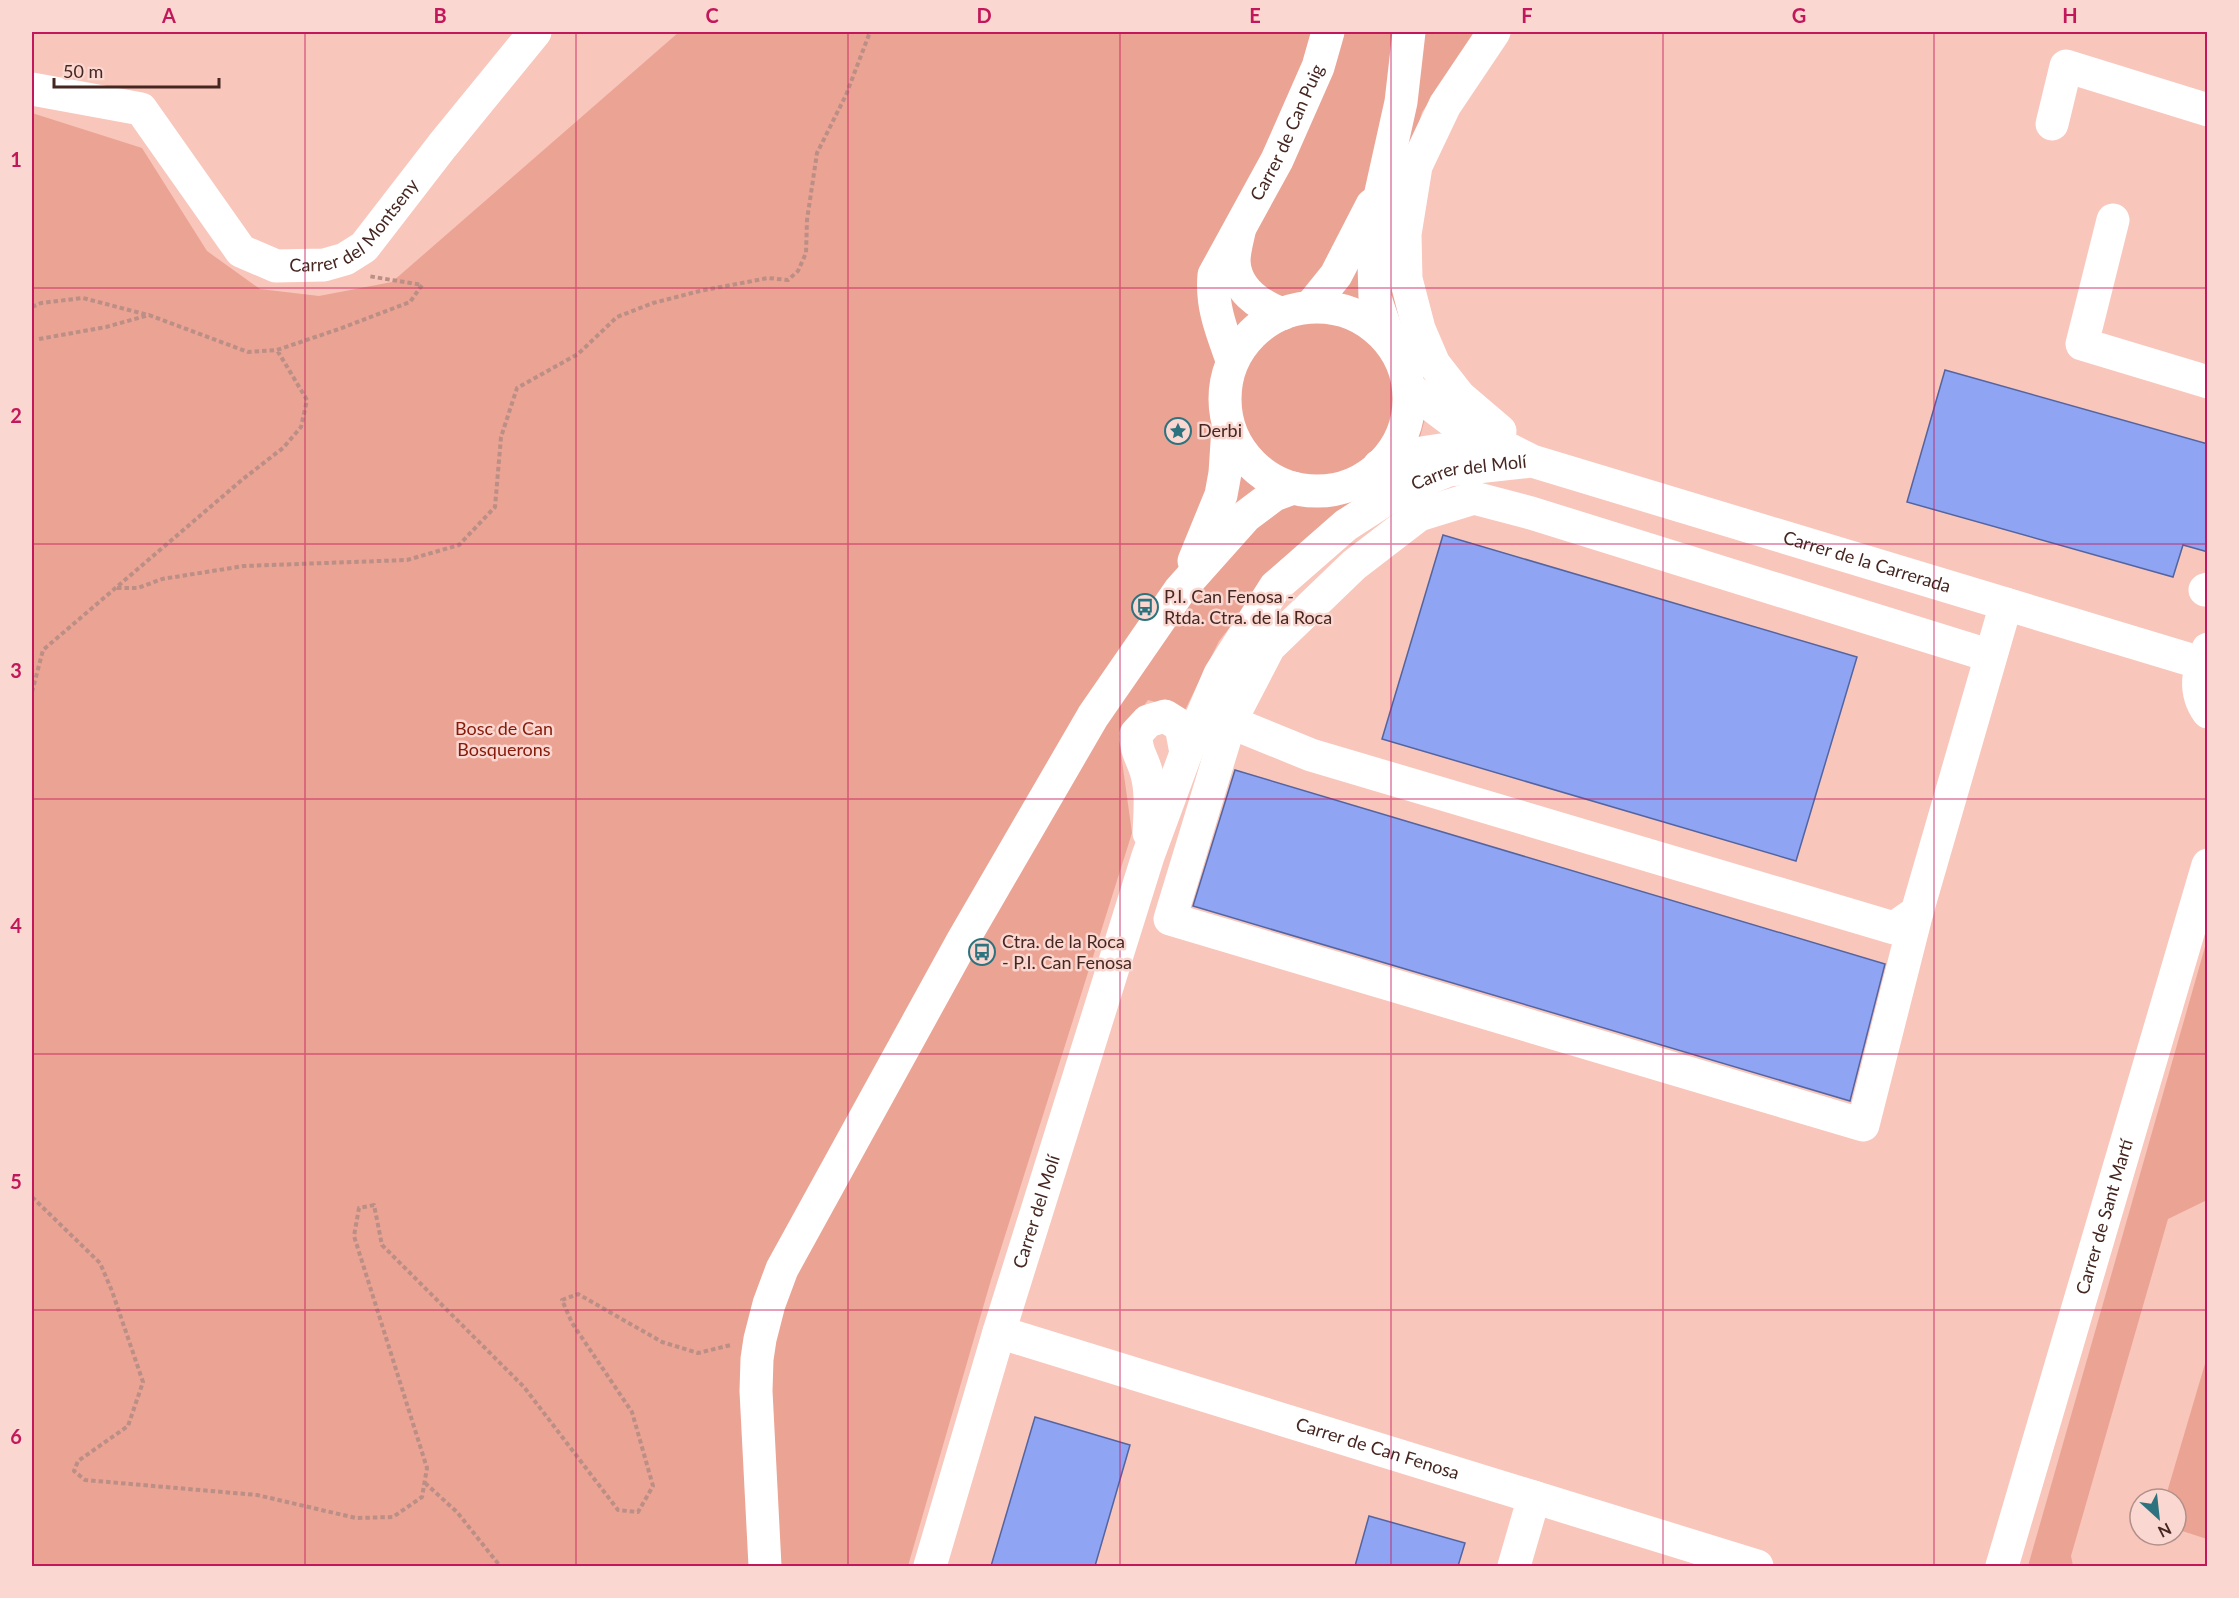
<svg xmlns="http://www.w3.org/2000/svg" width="2239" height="1598" font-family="Lato,sans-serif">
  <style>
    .green { fill: #eba394 }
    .building { fill: #8fa5f3; stroke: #5464a1; stroke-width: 1.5 }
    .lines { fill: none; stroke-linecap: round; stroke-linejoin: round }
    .path { stroke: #bb8f86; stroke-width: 4; stroke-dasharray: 4.5 3; stroke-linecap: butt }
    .minor { stroke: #fff; stroke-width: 33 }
    .grid { fill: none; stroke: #c2185b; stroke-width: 1.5; stroke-opacity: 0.55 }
    .labels { text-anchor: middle; stroke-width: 5; stroke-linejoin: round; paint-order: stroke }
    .street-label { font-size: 18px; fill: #452620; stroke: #fad7d0 }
    .poi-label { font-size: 18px; fill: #452620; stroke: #fad7d0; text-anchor: start }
    .park-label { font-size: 18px; fill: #861909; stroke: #fad7d0 }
    .neatline { fill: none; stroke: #c2185b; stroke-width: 2 }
    .grid-label { font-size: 20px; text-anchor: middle; font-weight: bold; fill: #c2185b }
  </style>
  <rect width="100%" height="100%" fill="#f8c6bb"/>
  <path class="green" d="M679,32H1480L1422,112L1396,205L1432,392L1411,471L1283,560L1219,641L1185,710L1148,700L1119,739L1132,833L991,1280L908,1566H32V113L142,148L207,251L260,289L319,296L392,282Z
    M2207,940V1200L2168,1219L2071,1556L2073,1566H2028Z
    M2207,1357L2208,1539H2207L2176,1529V1499H2165Z"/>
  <path class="building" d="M1945,370L2208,444V552L2183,545L2173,577L1907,502Z
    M1443,535L1857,657L1796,861L1382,739Z
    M1235,770L1885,964L1850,1101L1193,906Z
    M1035,1417L1130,1445L1095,1566H991Z
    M1369,1516L1465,1543L1458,1566H1355Z"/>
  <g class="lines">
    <path class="path" d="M32,307L41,303L83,298L148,315
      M39,339L106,327L149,315L248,352L277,350L339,329L410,302L422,285L368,276
      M117,588H138L162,579L244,566L407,560L459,545L495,507L501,437L517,388L578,354L617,317L653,303L700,291L768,278L788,280L798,271L806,253L807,220L817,153L846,95L870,32
      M32,692L43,650L243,479L283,448L301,427L307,400L277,350
      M32,1197L100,1263L112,1291L143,1382L128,1426L78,1461L74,1471L85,1480L257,1495L356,1518L393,1517L422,1497L427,1468L354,1236L359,1208L374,1205L382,1245L524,1387L618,1510L638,1512L653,1486L632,1412L572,1323L562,1300L578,1294L662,1342L698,1353L731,1345
      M425,1483L457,1512L500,1566"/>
    <g class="minor">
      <path d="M1494,32L1445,105L1416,166L1405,234L1406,279L1419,329L1434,364L1459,396L1500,431"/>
      <path id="s1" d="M32,89L141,109L241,251L276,266L324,265L345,259L364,247L442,146L535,32"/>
      <path d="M2052,124L2066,66L2208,110"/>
      <path d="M2113,220L2082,344L2208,382"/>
      <path d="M1239,232C1237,241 1234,252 1234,261C1235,289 1259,305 1282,314"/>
      <path d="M1311,306L1336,275L1372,205"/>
      <circle cx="1317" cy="399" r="92"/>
      <path d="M1389,339L1375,298L1373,228L1401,102L1409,32"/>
      <path id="s2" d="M1232,360C1222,332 1211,306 1214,275L1277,160L1318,67L1328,32"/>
      <path id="s3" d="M1410,389L1451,420L1532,461L2201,663"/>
      <path d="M1379,466L1408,455L1441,450L1480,454"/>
      <path d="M1194,561L1221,495L1225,473L1228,427"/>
      <path d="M2205,590L2208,589"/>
      <path d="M2208,649C2197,669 2194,693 2208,712"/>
      <path d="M1991,656L1531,513L1474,498L1419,515L1354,565L1269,647L1230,722L1311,755L1894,928L1917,912L2006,604"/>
      <path d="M1230,722L1170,919L1863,1125L1917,912"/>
      <path d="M1149,833C1150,814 1152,790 1146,771C1141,755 1136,752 1136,734L1148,721L1165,716L1181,726L1186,753"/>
      <path id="s4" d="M999,1332L1757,1566"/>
      <path d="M765,1566L756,1391L757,1359L760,1339L769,1304L782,1269L963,940L1093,716L1180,590L1246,516L1274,495L1293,488"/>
      <path id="s5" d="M930,1566L999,1332L1148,856L1186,753L1220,674L1275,587L1346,525L1402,489L1449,470L1532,461"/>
      <path d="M1514,1566L1534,1497"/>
      <path id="s6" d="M2002,1566L2208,865"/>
    </g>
  </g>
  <path class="grid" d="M305,32V1566M576,32V1566M848,32V1566M1120,32V1566M1391,32V1566M1663,32V1566M1934,32V1566M32,288H2208M32,544H2208M32,799H2208M32,1054H2208M32,1310H2208"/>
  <defs>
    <symbol id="sight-ring" viewBox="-11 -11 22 22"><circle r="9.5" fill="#fad7d0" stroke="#2c737f" stroke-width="1.5"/><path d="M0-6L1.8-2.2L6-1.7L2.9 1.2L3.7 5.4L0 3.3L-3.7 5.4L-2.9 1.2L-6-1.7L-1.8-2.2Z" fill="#2c737f"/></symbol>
    <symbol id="bus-ring" viewBox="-11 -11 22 22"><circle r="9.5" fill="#fad7d0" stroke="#2c737f" stroke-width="1.5"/><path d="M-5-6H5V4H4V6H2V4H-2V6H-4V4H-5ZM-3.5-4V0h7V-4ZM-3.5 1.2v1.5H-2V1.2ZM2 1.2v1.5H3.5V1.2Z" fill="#2c737f"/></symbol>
  </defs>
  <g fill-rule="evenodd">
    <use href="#sight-ring" x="1163" y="416" width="30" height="30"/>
    <use href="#bus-ring" x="1130" y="592" width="30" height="30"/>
    <use href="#bus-ring" x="967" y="937" width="30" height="30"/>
  </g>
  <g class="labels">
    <g class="street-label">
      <text dy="6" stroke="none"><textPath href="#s2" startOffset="248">Carrer de Can Puig</textPath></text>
      <text dy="6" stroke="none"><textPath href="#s1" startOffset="417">Carrer del Montseny</textPath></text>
      <text dy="6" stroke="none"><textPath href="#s5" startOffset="1272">Carrer del Molí</textPath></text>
      <text dy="6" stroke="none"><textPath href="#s3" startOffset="492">Carrer de la Carrerada</textPath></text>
      <text dy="6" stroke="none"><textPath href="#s5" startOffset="370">Carrer del Molí</textPath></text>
      <text dy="6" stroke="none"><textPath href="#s6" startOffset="364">Carrer de Sant Martí</textPath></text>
      <text dy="6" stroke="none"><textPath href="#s4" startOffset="396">Carrer de Can Fenosa</textPath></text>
    </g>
    <g class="poi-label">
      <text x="1198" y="437">Derbi</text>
      <text x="1164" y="603">P.I. Can Fenosa -<tspan x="1164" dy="21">Rtda. Ctra. de la Roca</tspan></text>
      <text x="1002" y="948">Ctra. de la Roca<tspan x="1002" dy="21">- P.I. Can Fenosa</tspan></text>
    </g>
    <g class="park-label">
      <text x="504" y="735">Bosc de Can<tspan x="504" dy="21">Bosquerons</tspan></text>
    </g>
  </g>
  <rect width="2239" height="1598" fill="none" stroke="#fad7d0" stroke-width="66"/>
  <g transform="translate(2158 1517) rotate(153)"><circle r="28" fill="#fad7d0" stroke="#b2908a" stroke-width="1.5"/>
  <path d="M0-4.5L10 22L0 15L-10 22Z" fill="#2c737f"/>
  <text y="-9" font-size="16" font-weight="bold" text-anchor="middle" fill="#452620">N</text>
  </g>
  <path d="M54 78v9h165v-9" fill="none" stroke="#452620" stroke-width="3"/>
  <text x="63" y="78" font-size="18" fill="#452620" stroke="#fad7d0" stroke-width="4.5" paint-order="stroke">50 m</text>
  <rect x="33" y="33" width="2173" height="1532" class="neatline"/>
  <g class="grid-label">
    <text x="169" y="23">A</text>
    <text x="440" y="23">B</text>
    <text x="712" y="23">C</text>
    <text x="984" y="23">D</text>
    <text x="1255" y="23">E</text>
    <text x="1527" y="23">F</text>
    <text x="1799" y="23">G</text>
    <text x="2070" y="23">H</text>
    <text x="16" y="167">1</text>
    <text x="16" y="423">2</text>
    <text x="16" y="678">3</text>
    <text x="16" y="933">4</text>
    <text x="16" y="1189">5</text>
    <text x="16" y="1444">6</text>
  </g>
</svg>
